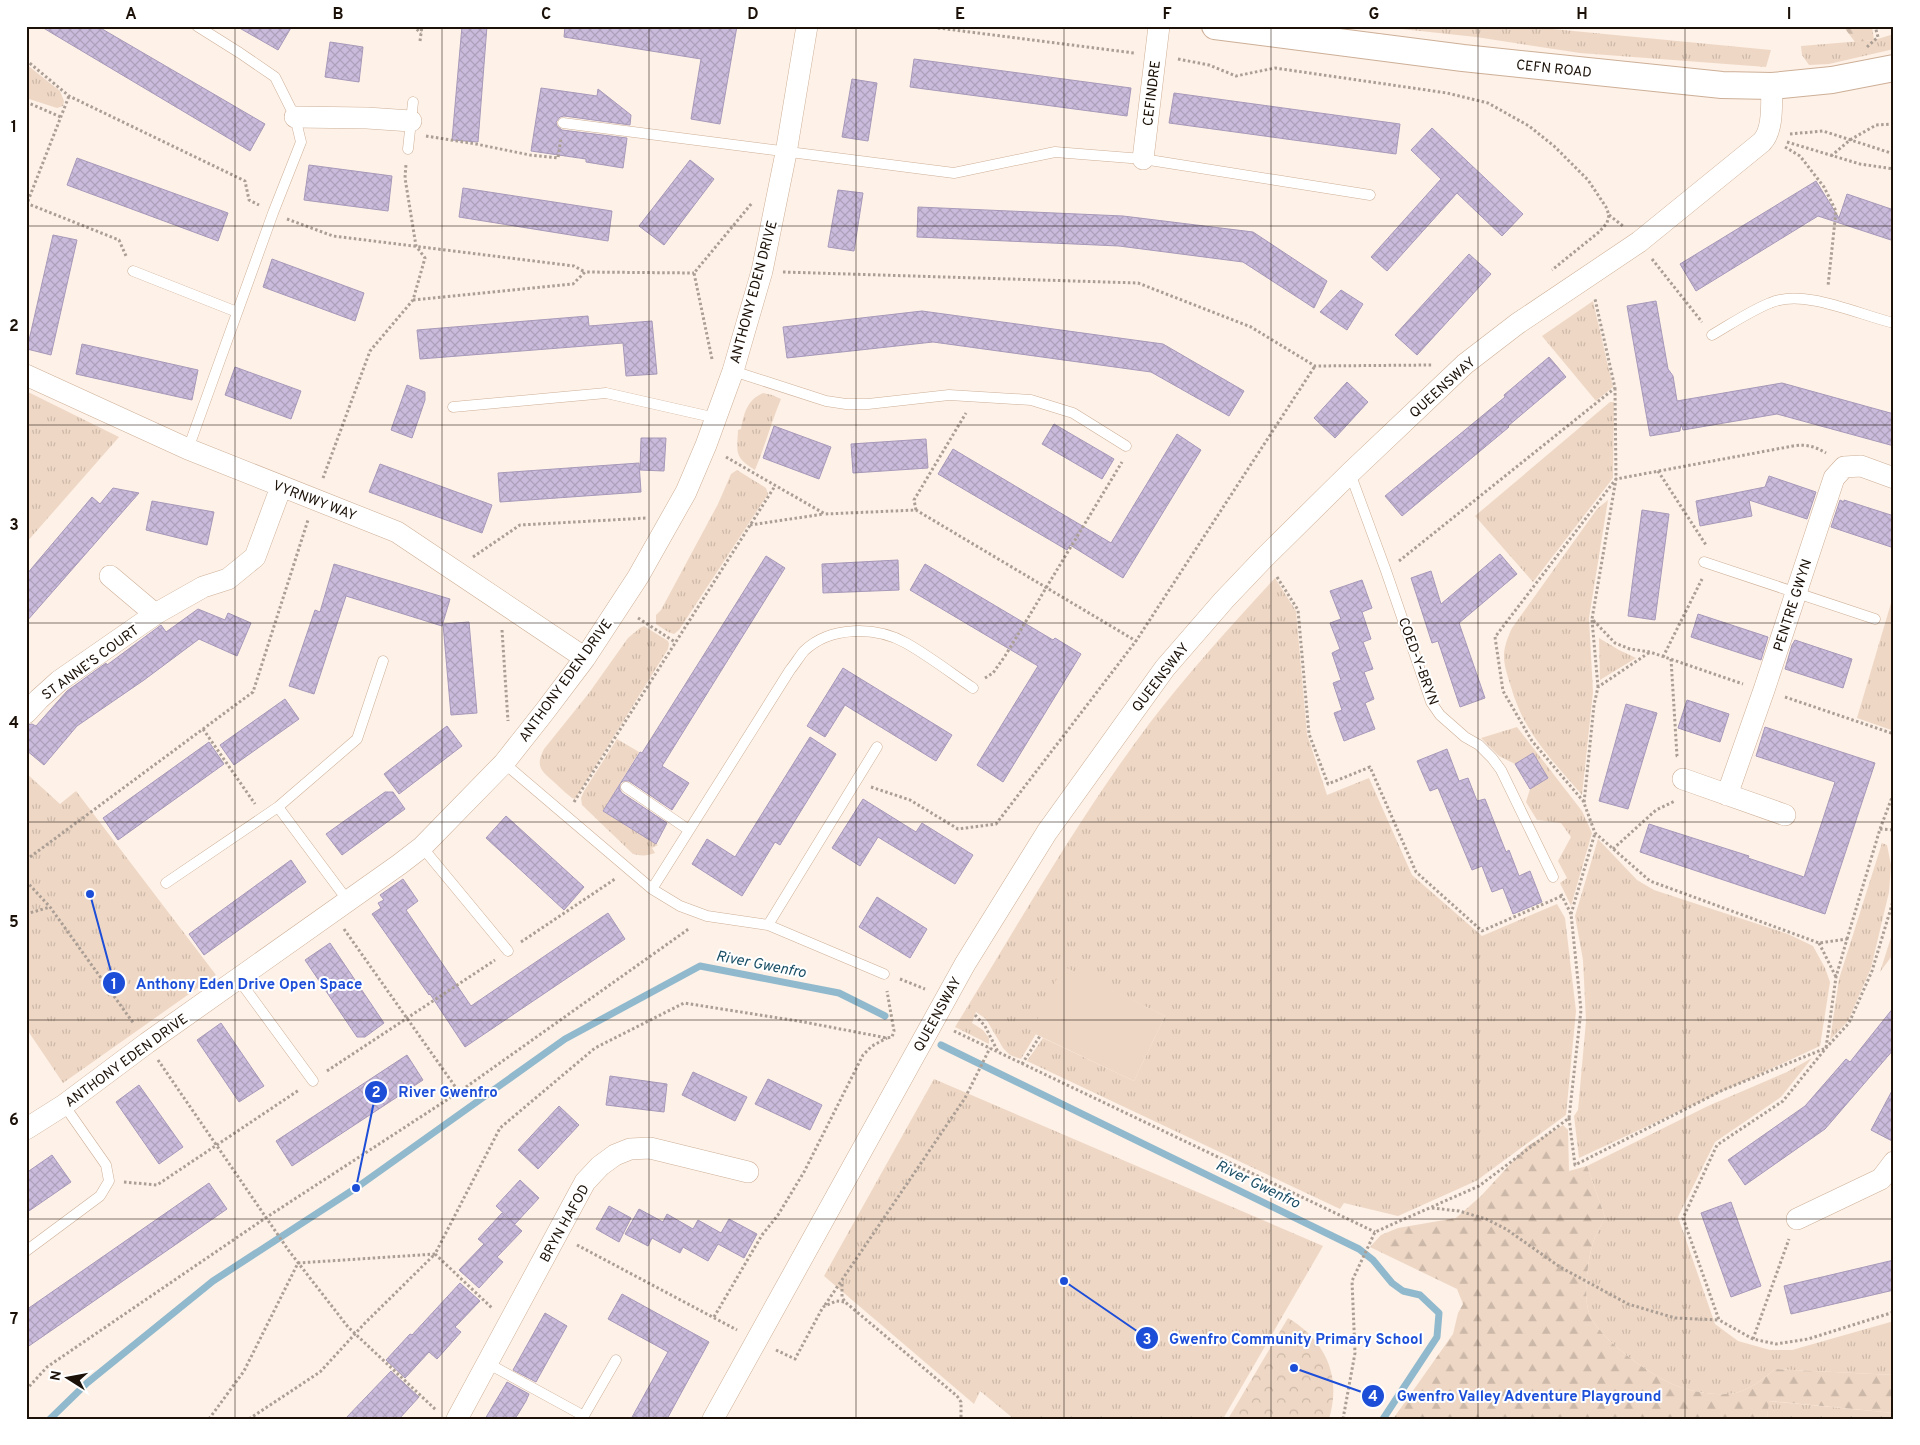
<svg xmlns="http://www.w3.org/2000/svg" width="1920" height="1445" font-family="Overpass,sans-serif">
  <style>
    .grass { fill: url(#grass-tufts) }
    .forest { fill: url(#forest-firs) }
    .park { fill: url(#park-crowns) }
    .garden { fill: #efd7c5 }
    .lines { fill: none; stroke-linecap: round; stroke-linejoin: round }
    .stream { stroke: #91b9cd; stroke-width: 7 }
    .building { fill: url(#building-cross-hatch); stroke: #a799b9 }
    .service-casing { stroke: #cdaf97; stroke-width: 11 }
    .minor-casing { stroke: #cdaf97; stroke-width: 22 }
    .tertiary-casing { stroke: #cdaf97; stroke-width: 28 }
    .path { stroke: #ab9f95; stroke-width: 3; stroke-dasharray: 2.5 2.5; stroke-linecap: butt }
    .service { stroke: #fff; stroke-width: 10 }
    .minor { stroke: #fff; stroke-width: 21 }
    .tertiary { stroke: #fff; stroke-width: 26 }
    .grid { fill: none; stroke: #1b1108; stroke-width: 1; stroke-opacity: 0.55 }
    .labels { text-anchor: middle; stroke-width: 4; stroke-linejoin: round; paint-order: stroke }
    .street-label { font-size: 14px; fill: #1b1108; stroke: #fff }
    .water-label { font-size: 15px; font-style: italic; fill: #1b4f66; stroke: #fff }
    .leader { fill: none; stroke: #1d4ed8; stroke-width: 2 }
    .callout-dot { fill: #1d4ed8; stroke: #fff; stroke-width: 2 }
    .mark-label { font-size: 15px; text-anchor: middle; font-weight: bold; fill: #fff }
    .callout-label { font-size: 15px; text-anchor: middle; font-weight: bold; fill: #1d4ed8; stroke: #fff; stroke-width: 4; stroke-linejoin: round; paint-order: stroke }
    .neatline { fill: none; stroke: #1b1108; stroke-width: 2 }
    .grid-label { font-size: 16px; text-anchor: middle; font-weight: bold; fill: #1b1108 }
  </style>
  <defs>
    <pattern id="grass-tufts" width="24" height="20" patternUnits="userSpaceOnUse" patternTransform="scale(1.25)"><rect width="24" height="20" fill="#efd7c5"/><path d="M3 7l-1-3M5 7V3M7 7l1-3M15 17l-1-3M17 17v-4M19 17l1-3" fill="none" stroke="#ccb8a8"/></pattern>
    <pattern id="forest-firs" width="22" height="20" patternUnits="userSpaceOnUse" patternTransform="scale(1.25)"><rect width="22" height="20" fill="#efd7c5"/><path d="M5 1l3.5 6h-7zM16 11l3.5 6h-7z" fill="#ccb8a8"/></pattern>
    <pattern id="park-crowns" width="20" height="18" patternUnits="userSpaceOnUse" patternTransform="scale(1.25)"><rect width="20" height="18" fill="#efd7c5"/><path d="M2 6a3 3 0 1 1 6 0M12 15a3 3 0 1 1 6 0" fill="none" stroke="#ccb8a8"/></pattern>
    <pattern id="building-cross-hatch" width="8" height="8" patternUnits="userSpaceOnUse" patternTransform="scale(1.25)"><rect width="8" height="8" fill="#cabbdc"/><path d="M0 0l8 8M0 8l8-8" fill="none" stroke="#ada0bb"/></pattern>
  </defs>
  <rect width="100%" height="100%" fill="#fef1e7"/>
  <path class="grass" d="M1374,26H1521L1771,50L1766,67L1580,53L1476,37Z
    M1894,34V49L1829,64L1809,65L1802,55L1801,46L1874,40Z
    M26,64L60,91L64,101L63,106L57,108L26,98Z
    M1593,301L1613,387L1596,401L1542,336Z
    M26,391L119,437L26,543Z
    M763,393L772,395L781,399C771,423 765,446 755,470C734,457 737,453 738,430L741,429C744,413 747,400 763,393Z
    M1610,402H1614L1613,478L1533,582L1475,516Z
    M737,470L766,488L768,494L679,630L674,634L668,632L656,624V615L661,610L718,504L731,474Z
    M1608,500L1589,618L1593,692L1582,795C1552,760 1524,733 1511,687C1503,661 1500,654 1512,628L1597,509Z
    M1275,578L1296,611L1307,734L1327,795L1369,778L1412,875L1482,936L1557,904L1565,918L1576,1011L1566,1115L1476,1181L1398,1216L1344,1203L1340,1209L1027,1061L1043,1038L1134,1081L1165,1016L1063,967L1032,1032L1036,1034L1021,1059L1010,1055L1003,1048L986,1019L976,1012L972,1023L983,1030L989,1038V1044L955,1027C1018,925 1077,820 1149,724C1188,673 1231,626 1275,578Z
    M1894,593V731L1857,718Z
    M644,626L668,641L669,644L668,649L575,799L572,798C566,793 560,788 554,782C541,771 535,766 544,749L589,693L628,638L640,628Z
    M1599,638L1619,650L1636,658L1600,680Z
    M1517,727L1582,811L1592,833L1571,906L1560,883L1567,878L1558,861L1571,837L1561,823L1537,820L1526,802L1530,789L1547,778L1533,753L1515,764L1499,756L1481,738Z
    M617,739L639,752L603,811L658,845L652,848L655,853C647,856 642,856 633,854L582,805L581,798L584,791Z
    M26,773L60,804L76,791L216,975L63,1083L26,1028Z
    M1598,839L1637,880L1654,890L1788,934L1813,946L1825,968L1830,982L1820,1046L1579,1158L1574,1116L1578,1110L1586,1021L1583,960L1575,916Z
    M1882,843L1887,845L1891,865L1889,892L1871,968L1848,1021L1830,1040L1839,979Z
    M1894,928V953L1880,972Z
    M1812,1058L1781,1097L1715,1142L1678,1217L1715,1324L1738,1341L1770,1350H1792L1894,1321V1375L1775,1369C1762,1380 1746,1393 1728,1394C1710,1395 1689,1391 1672,1384C1649,1374 1597,1337 1589,1313C1583,1296 1588,1254 1595,1237C1598,1230 1602,1224 1605,1217L1587,1166L1708,1106L1787,1072Z
    M934,1079L1323,1246L1223,1419H1014L980,1391L974,1404L824,1276Z
    M1768,1401L1894,1413V1419H1767Z"/>
  <path class="forest" d="M1843,26H1872L1874,40L1855,42Z
    M1563,1125L1568,1130L1569,1171L1587,1166L1605,1217C1602,1224 1598,1230 1595,1237C1588,1254 1583,1296 1589,1313C1597,1337 1649,1374 1672,1384C1689,1391 1710,1395 1728,1394C1746,1393 1762,1380 1775,1369L1894,1375V1413L1769,1401L1767,1419H1393L1453,1334L1458,1313L1463,1304L1457,1289L1370,1247L1381,1235L1398,1228L1456,1218L1481,1196L1526,1147Z"/>
  <path class="park" d="M1288,1318C1325,1340 1342,1376 1329,1419H1228Z"/>
  <path class="garden" d="M1063,966L1165,1016L1134,1081L1031,1032Z"/>
  <g class="lines">
    <path class="stream" d="M941,1045L1359,1249L1373,1260L1392,1283L1403,1291L1420,1295L1439,1313L1437,1337L1383,1419
      M50,1419L87,1383L213,1281L356,1188L565,1039L700,966L839,993L885,1016"/>
  </g>
  <path class="building" d="M40,26H97L265,124L250,151Z
    M236,26H292L278,50Z
    M462,26H487L478,142L452,140Z
    M565,26H737L720,124L691,119L701,59L564,37Z
    M330,42L363,47L359,82L325,77Z
    M914,59L1131,88L1127,116L910,87Z
    M852,79L877,83L868,141L842,137Z
    M541,88L597,96L598,89L631,115L630,125L564,116L560,117L556,122L557,126L562,130L627,138L623,168L586,162V159L531,151Z
    M1174,93L1400,124L1396,154L1169,123Z
    M1432,128L1523,214L1502,236L1457,193L1387,271L1371,257L1441,179L1411,150Z
    M77,158L228,213L218,241L67,185Z
    M690,160L714,179L664,245L639,226Z
    M309,165L392,176L388,211L304,200Z
    M1816,181L1839,218L1847,194L1894,210V241L1818,216L1696,291L1680,264Z
    M463,188L612,211L608,241L459,217Z
    M838,190L863,193L854,251L828,247Z
    M918,207L1123,216L1253,232L1327,281L1314,308L1243,262L1119,246L917,237Z
    M53,235L77,240L51,355L27,349Z
    M1469,254L1491,274L1417,355L1395,335Z
    M272,259L364,293L355,321L263,287Z
    M1341,290L1363,304L1347,330L1320,312Z
    M1656,301L1668,369L1673,376L1677,401L1782,383L1894,414V446L1777,414L1683,430L1681,424L1680,431L1650,436L1627,306Z
    M922,311L1163,344L1244,391L1229,416L1151,372L933,342L787,358L783,327Z
    M588,316L589,326L652,321L657,374L626,376L623,343L420,359L417,330Z
    M82,344L198,370L192,400L76,374Z
    M1549,357L1566,377L1508,426L1509,427L1402,516L1385,496L1505,397L1504,395Z
    M235,367L301,391L291,419L225,395Z
    M1347,382L1368,402L1335,438L1314,418Z
    M407,385L425,392V400L412,438L391,430Z
    M1054,424L1114,459L1102,479L1042,444Z
    M774,426L831,447L819,479L763,458Z
    M1177,434L1201,450L1123,578L1070,545L1067,550L938,474L953,449L1111,543Z
    M641,438H666L664,471L640,470Z
    M926,439L928,468L853,473L851,444Z
    M639,463L641,492L500,502L498,473Z
    M380,464L492,505L482,533L369,492Z
    M1769,476L1816,492L1807,519L1749,500L1752,516L1700,526L1696,501L1765,487Z
    M113,488L139,493L26,622V575L92,497L100,504Z
    M1840,500L1844,502V500L1894,516V548L1831,527Z
    M152,501L214,512L207,545L146,530Z
    M1642,510L1669,514L1655,620L1628,616Z
    M1500,554L1517,574L1459,623L1485,698L1460,707L1438,641L1432,643L1411,578L1431,571L1441,604Z
    M766,556L785,568L662,766L689,783L672,810L629,781H623L620,784V790L622,793L667,823L656,844L603,811L640,752L642,753Z
    M898,560L899,590L823,593L822,564Z
    M334,564L450,599L442,626L346,596L314,694L289,686L315,610L320,612Z
    M925,564L1053,640L1055,638L1081,654L1003,782L977,765L1038,666L910,590Z
    M1362,580L1372,608L1362,612L1371,639L1363,642L1373,669L1364,672L1374,699L1365,703L1375,729L1344,741L1334,713L1342,710L1333,683L1341,680L1332,653L1340,649L1330,623L1341,619L1330,591Z
    M198,609L225,620L228,613L251,623L237,656L199,639L144,680L77,726L44,765L26,750V725L32,724L36,726L67,691L106,663L107,665L161,625L166,632Z
    M1698,614L1768,637L1761,660L1691,637Z
    M469,622L477,713L451,715L443,624Z
    M1795,640L1852,659L1843,688L1785,669L1792,645Z
    M843,668L952,735L936,761L845,705L825,737L807,726Z
    M285,699L299,719L234,765L220,745Z
    M1687,700L1729,714L1720,742L1678,728Z
    M1626,704L1657,713L1628,809L1599,801Z
    M447,726L462,746L399,794L384,774Z
    M1765,727L1875,763L1825,914L1640,852L1649,824L1749,856L1748,858L1804,877L1835,782L1756,756Z
    M810,737L836,754L780,845L775,842L742,896L692,864L707,839L735,857Z
    M209,742L224,764L118,840L103,818Z
    M1447,749L1459,781L1468,778L1477,801L1485,799L1506,852L1509,850L1519,876L1530,871L1542,902L1513,914L1503,888L1492,892L1482,866L1472,870L1438,788L1430,791L1417,761Z
    M1533,753L1548,778L1530,789L1515,764Z
    M385,792H393L405,809L342,855L326,834Z
    M863,799L916,832L922,823L973,855L955,884L878,837L860,866L832,848Z
    M506,816L584,887L564,910L486,838Z
    M291,860L306,882L204,955L189,934Z
    M403,879L418,901L406,910L471,1006L608,913L625,939L465,1047L430,994L429,995L372,914L381,908L378,903L384,900L380,895Z
    M877,897L927,929L910,958L859,927Z
    M330,943L384,1023L365,1037H357L305,960Z
    M1894,1007V1049L1825,1129L1745,1185L1728,1160L1805,1106L1846,1059L1850,1062Z
    M221,1023L264,1086L239,1102L197,1040Z
    M407,1055L423,1080L292,1166L276,1141Z
    M693,1072L747,1097L735,1121L682,1095Z
    M610,1076L667,1084L664,1112L606,1105Z
    M768,1079L822,1105L810,1130L755,1104Z
    M139,1085L183,1147L159,1164L116,1102Z
    M1894,1087V1142L1871,1130Z
    M559,1106L579,1125L538,1169L518,1150Z
    M52,1155L71,1182L26,1213V1173Z
    M520,1180L539,1198L515,1224L496,1206Z
    M209,1183L227,1209L26,1348V1310Z
    M1731,1202L1761,1286L1731,1297L1701,1213Z
    M609,1206L631,1218L619,1242L596,1229Z
    M639,1209L663,1222L667,1214L693,1229L698,1220L721,1233L729,1219L757,1234L744,1258L718,1244L708,1261L683,1247L680,1253L652,1238L648,1246L625,1234Z
    M502,1213L522,1231L497,1257L503,1262L479,1288L459,1270L484,1244L478,1239Z
    M1894,1260V1290L1791,1314L1784,1286Z
    M460,1283L480,1301L455,1327L461,1332L437,1359L429,1352L405,1378L386,1360L410,1334L412,1335Z
    M622,1294L709,1342L667,1419H631L668,1352L608,1319Z
    M545,1313L567,1326L536,1382L513,1370Z
    M391,1371L419,1397L399,1419H345Z
    M507,1382L529,1394L526,1401L515,1419H485Z"/>
  <g class="lines">
    <defs>
      <path id="service" d="M563,123L954,173L1055,152L1143,159L1370,195
        M408,149L413,102
        M133,271L237,312
        M1712,335C1731,324 1750,311 1770,303C1804,288 1859,315 1894,323
        M733,371L826,401L846,404H868L949,395L1031,400L1073,413L1126,446
        M453,407L606,393L716,418
        M188,449L273,213L301,142L295,117L275,77L240,53L197,26
        M1350,473L1386,571L1431,702L1440,715L1465,737L1479,745L1492,758L1501,770L1553,877
        M1704,562L1875,619
        M504,763L652,889L680,906L707,916L768,925L884,974
        M626,787L689,830
        M278,807L348,901
        M422,847L508,951
        M166,883L278,807L357,739L383,661
        M652,889L790,670C795,664 799,657 804,651C830,626 875,626 906,643C929,656 951,673 973,688
        M768,925L877,747
        M239,980L313,1081
        M26,1251L100,1196L109,1181L106,1165L64,1105
        M487,1363L584,1416
        M582,1419L616,1360"/>
      <path id="minor" d="M295,117L367,118L411,121
        M1143,159L1159,26
        M26,375L188,449L397,532L585,658
        M110,576L155,614
        M26,713L39,699L59,681L157,613L203,587L228,579L255,557L281,487
        M1683,779L1785,815
        M1727,795L1764,690L1834,478L1844,467L1861,466L1894,478
        M26,1129L64,1105L147,1043L400,864L422,847L504,763L545,711L585,658L638,577L686,492L706,445L733,371L762,271L786,153L807,26
        M1797,1219L1881,1179L1894,1162
        M457,1419L585,1182L600,1166L615,1155L630,1149L650,1148L748,1172
        M713,1419L965,964L1047,832L1165,668L1224,600L1264,558L1350,473L1465,364L1517,324L1639,242L1762,142C1774,129 1771,103 1772,86"/>
      <path id="tertiary" d="M1215,26L1463,58L1722,85L1772,86L1832,80L1894,68"/>
    </defs>
    <use href="#service" class="service-casing"/>
    <use href="#minor" class="minor-casing"/>
    <use href="#tertiary" class="tertiary-casing"/>
    <path class="path" d="M413,26L421,33
      M923,26L1134,53
      M420,41L422,26
      M1867,47L1878,37L1875,26
      M1178,59L1209,65L1236,76L1275,68L1447,93L1488,103L1529,126L1554,146L1588,180L1606,207L1609,215L1607,223L1599,232L1552,270
      M26,60L69,96L245,181L249,200L259,205
      M26,102L61,117
      M1790,134L1823,131L1894,154
      M426,136L476,144L530,155L558,158L561,138
      M1787,142L1860,164L1894,169
      M1785,147L1800,156L1824,187L1836,211L1828,286
      M1831,156L1850,140L1876,125L1894,124
      M26,203L119,240L126,256
      M26,206L69,96
      M1609,215L1623,226
      M287,219L333,236L574,266L585,272
      M1652,259L1702,322
      M783,272L1138,283L1251,327L1315,366L1432,365
      M413,300L573,284L585,272L694,273
      M712,359L694,273L752,203
      M1615,388L1616,479L1592,619L1615,643L1630,649L1650,652L1743,684
      M726,457L825,514L916,510L1136,641
      M1658,471L1706,545
      M323,478L370,351L413,300L425,258L416,246L405,178L406,164
      M916,510L914,500L966,413
      M750,525L824,514
      M473,557L520,525L647,518
      M1399,561L1615,388L1595,299
      M1277,577L1298,610L1309,734L1328,784L1370,767L1416,872L1482,931L1562,896
      M638,618L675,642
      M1592,620L1598,687
      M502,630L508,721
      M1663,657L1702,579
      M1671,659L1677,756L1679,757
      M985,678L993,673L1005,656L1122,462
      M1785,697L1894,734
      M203,729L255,804
      M871,787L910,800L958,829L996,824L1136,641L1315,366
      M574,802L775,486
      M1584,802L1532,741L1503,691L1495,637L1616,479L1793,446C1806,444 1814,446 1826,453
      M1880,829L1894,830
      M1893,830L1894,839
      M1613,849L1656,810L1675,801
      M26,860L253,692L308,520
      M26,881L50,907L134,1024
      M1894,898L1872,971L1849,1023L1826,1048L1783,1101L1717,1145L1683,1218L1719,1320L1753,1339L1776,1344L1808,1339L1894,1312
      M26,914L50,907
      M1571,914L1595,833
      M344,929L459,1092
      M1847,939L1880,829L1894,792
      M521,942L615,879
      M1819,943L1836,977
      M900,979L925,989
      M975,1015L985,1026L998,1052
      M954,1031L1375,1232
      M158,1060L289,1251L348,1327L436,1410
      M1022,1064L1040,1036
      M327,1071L495,960
      M1569,1118L1575,1165L1723,1090L1826,1048L1836,977L1847,939L1819,943L1650,881L1595,833L1584,803L1594,705L1598,687L1650,652
      M124,1182L157,1185L299,1090
      M1432,1208L1459,1211L1486,1219L1506,1229L1560,1267L1628,1304L1675,1318L1719,1320
      M577,1245L737,1330
      M842,1284V1297L845,1302L957,1396L961,1402V1419
      M825,1305L965,1098L990,1048
      M714,1317L762,1235L778,1215L804,1172L863,1055L872,1046L887,1038
      M1753,1339L1789,1239
      M776,1350L795,1359L823,1307L836,1301L845,1302
      M26,1390L47,1367L267,1217L459,1092L690,928
      M209,1419L244,1371L298,1263L435,1254L500,1128L595,1048L684,1003L804,1022L887,1038L892,1037L894,1031L887,991
      M249,1419L320,1372L365,1323L435,1254L492,1308
      M1343,1419L1355,1353L1352,1281L1375,1232L1479,1186L1569,1118L1581,1010L1571,914L1560,892"/>
    <use href="#service" class="service"/>
    <use href="#minor" class="minor"/>
    <use href="#tertiary" class="tertiary"/>
  </g>
  <path class="grid" d="M235,26V1419M442,26V1419M649,26V1419M856,26V1419M1064,26V1419M1271,26V1419M1478,26V1419M1685,26V1419M26,226H1894M26,425H1894M26,623H1894M26,822H1894M26,1020H1894M26,1219H1894"/>
  <g class="labels">
    <g class="street-label">
      <text transform="translate(1554 68) rotate(6)" y="5">CEFN ROAD</text>
      <text transform="translate(1151 93) rotate(-83)" y="5">CEFINDRE</text>
      <text transform="translate(753 292) rotate(-75)" y="5">ANTHONY EDEN DRIVE</text>
      <text transform="translate(1442 387) rotate(-42)" y="5">QUEENSWAY</text>
      <text transform="translate(315 500) rotate(21)" y="5">VYRNWY WAY</text>
      <text transform="translate(1792 605) rotate(-72)" y="5">PENTRE GWYN</text>
      <text transform="translate(1419 661) rotate(70)" y="5">COED-Y-BRYN</text>
      <text transform="translate(90 662) rotate(-36)" y="5">ST ANNE'S COURT</text>
      <text transform="translate(1160 677) rotate(-52)" y="5">QUEENSWAY</text>
      <text transform="translate(565 680) rotate(-54)" y="5">ANTHONY EDEN DRIVE</text>
      <text transform="translate(937 1014) rotate(-61)" y="5">QUEENSWAY</text>
      <text transform="translate(126 1060) rotate(-36)" y="5">ANTHONY EDEN DRIVE</text>
      <text transform="translate(564 1223) rotate(-61)" y="5">BRYN HAFOD</text>
    </g>
    <g class="water-label">
      <text transform="translate(761 964) rotate(11)" y="5">River Gwenfro</text>
      <text transform="translate(1258 1184) rotate(26)" y="5">River Gwenfro</text>
    </g>
  </g>
  <path class="leader" d="M90 894L114 983M356 1188L376 1092M1064 1281L1147 1338M1294 1368L1373 1396"/>
  <g class="callout-dot">
    <circle cx="90" cy="894" r="5"/>
    <circle cx="356" cy="1188" r="5"/>
    <circle cx="1064" cy="1281" r="5"/>
    <circle cx="1294" cy="1368" r="5"/>
    <circle cx="114" cy="983" r="12"/>
    <circle cx="376" cy="1092" r="12"/>
    <circle cx="1147" cy="1338" r="12"/>
    <circle cx="1373" cy="1396" r="12"/>
  </g>
  <g class="mark-label">
    <text x="114" y="989">1</text>
    <text x="376" y="1097">2</text>
    <text x="1147" y="1344">3</text>
    <text x="1373" y="1401">4</text>
  </g>
  <g class="callout-label">
    <text x="249" y="989">Anthony Eden Drive Open Space</text>
    <text x="448" y="1097">River Gwenfro</text>
    <text x="1296" y="1344">Gwenfro Community Primary School</text>
    <text x="1529" y="1401">Gwenfro Valley Adventure Playground</text>
  </g>
  <rect width="1920" height="1445" fill="none" stroke="#ffffff" stroke-width="55"/>
  <g transform="translate(68 1378) rotate(281)" stroke="#ffffff" stroke-width="4" paint-order="stroke">
  <path d="M0-4L9 19L0 12L-9 19Z" fill="#1b1108"/>
  <text y="-8" font-size="14" font-weight="bold" text-anchor="middle" fill="#1b1108">N</text>
  </g>
  <rect x="28" y="28" width="1864" height="1390" class="neatline"/>
  <g class="grid-label">
    <text x="131" y="19">A</text>
    <text x="338" y="19">B</text>
    <text x="546" y="19">C</text>
    <text x="753" y="19">D</text>
    <text x="960" y="19">E</text>
    <text x="1167" y="19">F</text>
    <text x="1374" y="19">G</text>
    <text x="1582" y="19">H</text>
    <text x="1789" y="19">I</text>
    <text x="14" y="132">1</text>
    <text x="14" y="331">2</text>
    <text x="14" y="530">3</text>
    <text x="14" y="728">4</text>
    <text x="14" y="927">5</text>
    <text x="14" y="1125">6</text>
    <text x="14" y="1324">7</text>
  </g>
</svg>
